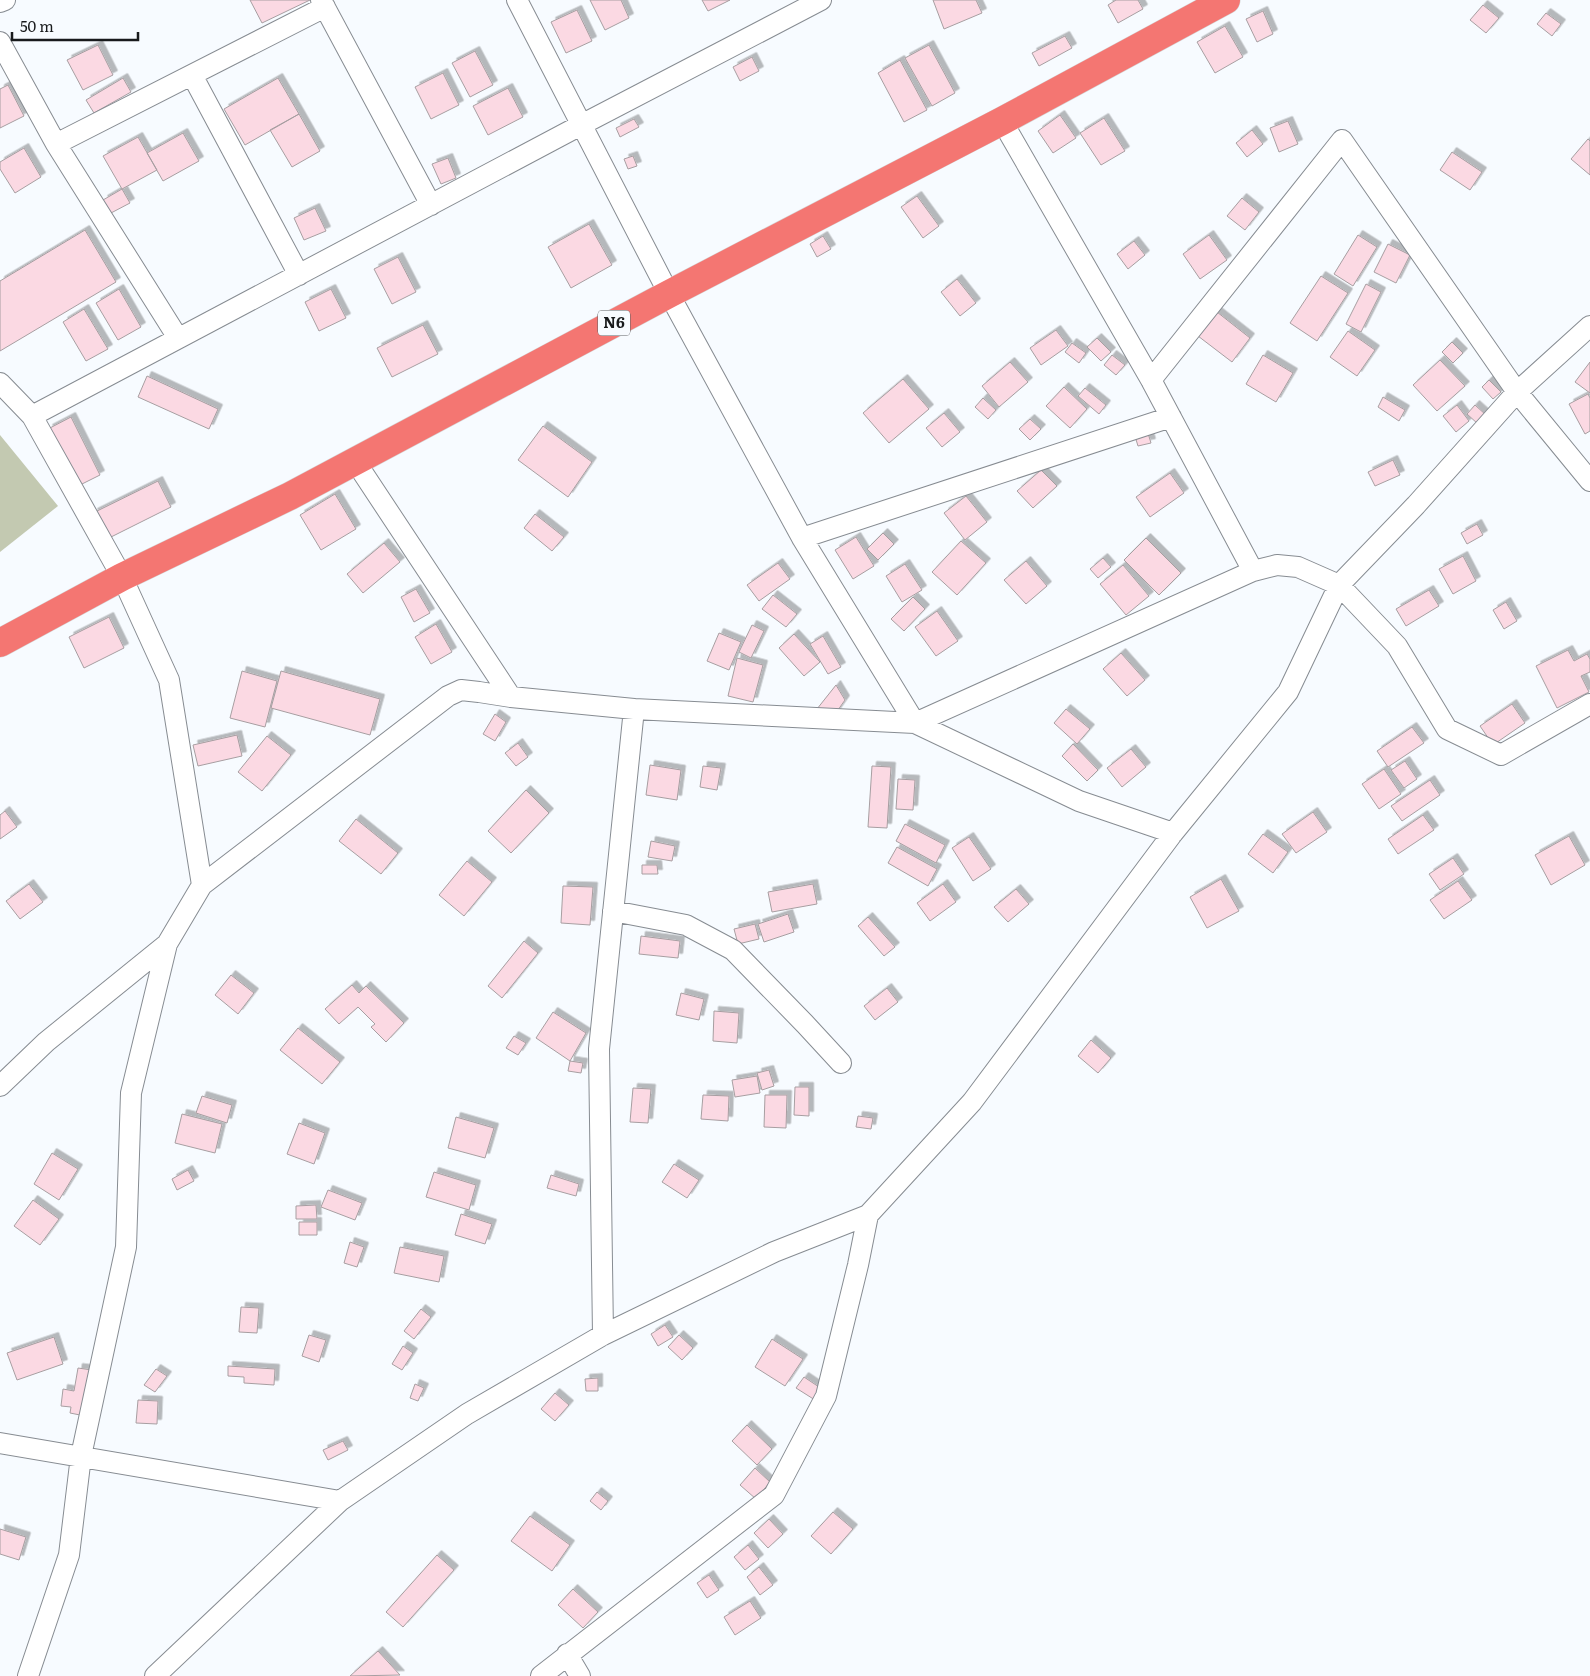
<svg xmlns="http://www.w3.org/2000/svg" width="1590" height="1676" font-family="Literata,serif">
  <style>
    .green { fill: #c3c9b1 }
    .building { fill: #fbd9e3; stroke: #a79ea1; filter: url(#shadow) }
    .lines { fill: none; stroke-linecap: round; stroke-linejoin: round }
    .street-casing { stroke: #878c92; stroke-width: 22 }
    .highway-casing { stroke: #d5d6d6; stroke-width: 29 }
    .street { stroke: #fff; stroke-width: 20 }
    .highway { stroke: #f47672; stroke-width: 28 }
    .labels { text-anchor: middle; stroke-width: 4; stroke-linejoin: round; paint-order: stroke }
    .shield { fill: #f7fbff; stroke: #5b5e60; stroke-width: 1 }
    .shield-label { font-size: 15px; font-weight: bold; fill: #181a1c }
  </style>
  <defs>
    <filter id="shadow"><feDropShadow dx="4.5" dy="-4.5" stdDeviation="0" flood-color="#0004"/></filter>
  </defs>
  <rect width="100%" height="100%" fill="#f7fbff"/>
  <path class="green" d="M0,435L58,506L0,552Z"/>
  <path class="building" d="M250,0H310L262,23Z
    M590,0H621L629,18L605,30Z
    M702,0H730L708,11Z
    M933,0H976L982,13L944,29Z
    M1116,0H1138L1143,9L1118,23L1108,5Z
    M1483,5L1499,18L1486,33L1470,20Z
    M577,10L592,41L566,53L551,22Z
    M1263,11L1273,34L1257,42L1246,19Z
    M1546,13L1561,24L1552,36L1537,24Z
    M1225,26L1243,57L1215,73L1197,42Z
    M1065,36L1072,48L1039,66L1032,53Z
    M98,45L113,75L83,90L67,60Z
    M929,45L955,93L932,106L905,58Z
    M475,51L493,85L470,97L452,63Z
    M752,57L759,71L740,81L733,67Z
    M900,60L927,110L904,122L878,73Z
    M443,73L459,105L431,119L415,87Z
    M123,78L131,92L94,113L86,100Z
    M278,78L299,114L245,145L224,109Z
    M8,85L24,116L0,128V89Z
    M508,88L523,117L488,135L473,106Z
    M299,114L320,151L292,167L270,130Z
    M1060,115L1076,138L1053,153L1038,131Z
    M1104,118L1125,151L1101,165L1080,133Z
    M634,119L639,127L620,137L616,128Z
    M1288,121L1298,144L1279,152L1270,128Z
    M1252,130L1263,144L1247,157L1236,143Z
    M183,133L199,161L163,181L147,153Z
    M138,137L157,170L122,189L103,156Z
    M1588,139L1590,141V175L1571,159Z
    M24,148L41,177L15,193L0,169V162Z
    M1452,152L1482,172L1470,190L1440,170Z
    M633,156L637,166L628,169L624,159Z
    M448,158L456,178L441,184L432,164Z
    M122,189L130,203L111,213L103,200Z
    M917,196L939,226L923,238L901,207Z
    M1242,198L1259,212L1245,230L1227,216Z
    M315,208L326,231L304,240L294,218Z
    M589,224L612,265L571,288L548,247Z
    M85,230L116,282L0,351V281Z
    M1209,235L1227,260L1200,279L1183,254Z
    M1358,235L1377,247L1353,286L1334,274Z
    M823,236L831,249L817,257L810,244Z
    M1134,241L1145,255L1128,269L1117,254Z
    M1388,244L1410,255L1396,283L1374,272Z
    M398,257L416,292L392,304L374,269Z
    M1321,276L1348,293L1317,341L1290,323Z
    M957,279L976,303L960,316L941,292Z
    M1366,284L1381,292L1361,332L1346,324Z
    M119,289L141,327L118,340L96,303Z
    M331,289L346,318L319,331L305,302Z
    M84,309L108,349L86,361L63,322Z
    M1217,312L1250,338L1232,362L1198,336Z
    M423,325L438,354L392,377L377,348Z
    M1056,330L1068,346L1041,365L1030,348Z
    M1348,331L1375,350L1357,376L1330,357Z
    M1097,338L1111,352L1101,361L1087,347Z
    M1452,342L1463,353L1453,363L1442,352Z
    M1072,343L1086,353L1079,363L1065,352Z
    M1112,355L1125,365L1116,375L1104,365Z
    M1263,355L1293,373L1276,402L1246,384Z
    M1440,360L1465,386L1437,411L1413,385Z
    M1010,362L1028,382L999,407L982,386Z
    M1590,362V393L1575,382Z
    M147,376L218,409L209,429L138,397Z
    M903,379L929,409L889,443L863,413Z
    M1489,380L1501,392L1493,399L1482,387Z
    M1064,387L1087,409L1070,428L1046,406Z
    M1085,388L1106,405L1099,414L1078,396Z
    M1588,394L1590,398V431L1585,434L1569,404Z
    M1383,397L1405,410L1399,421L1378,407Z
    M983,398L996,410L988,419L975,407Z
    M1457,405L1469,421L1456,432L1443,416Z
    M1475,405L1486,415L1478,424L1467,414Z
    M944,413L960,432L942,447L926,428Z
    M71,417L100,475L78,486L48,429Z
    M1030,419L1041,429L1030,440L1019,429Z
    M543,426L592,462L568,497L518,460Z
    M1147,430L1151,443L1138,446L1134,433Z
    M1393,460L1400,475L1375,486L1368,472Z
    M1041,470L1057,486L1033,508L1017,491Z
    M1170,473L1184,493L1150,517L1136,497Z
    M158,481L171,507L107,539L93,513Z
    M335,494L356,529L321,550L300,515Z
    M966,496L987,522L965,540L944,513Z
    M535,514L564,537L552,551L524,528Z
    M1477,524L1483,535L1467,544L1461,533Z
    M883,533L894,544L878,560L867,549Z
    M856,537L874,566L853,579L835,550Z
    M1146,538L1181,573L1159,595L1124,560Z
    M961,541L986,563L957,595L932,572Z
    M384,543L400,562L363,593L347,574Z
    M1463,556L1476,581L1453,594L1439,569Z
    M1103,558L1111,567L1098,578L1090,569Z
    M1026,561L1047,586L1026,604L1004,580Z
    M778,563L790,579L759,601L747,585Z
    M905,564L922,590L902,602L886,576Z
    M1123,565L1149,596L1126,615L1100,584Z
    M416,589L430,613L414,622L401,597Z
    M1429,590L1439,606L1406,626L1396,609Z
    M773,595L797,614L786,627L762,609Z
    M913,597L925,609L904,631L891,619Z
    M1506,602L1517,621L1504,629L1493,610Z
    M937,611L958,641L936,656L915,627Z
    M109,617L124,648L84,668L69,637Z
    M436,624L452,652L431,664L415,637Z
    M752,625L764,631L751,658L739,652Z
    M719,633L741,642L729,670L707,661Z
    M794,634L820,662L804,676L779,648Z
    M823,636L841,667L828,674L810,644Z
    M1568,650L1574,661L1587,654L1590,659V672L1581,676L1589,692L1557,708L1536,666Z
    M1121,653L1145,680L1127,696L1103,669Z
    M737,658L763,665L753,702L728,696Z
    M242,671L277,681L265,727L230,718Z
    M281,671L380,699L370,735L271,708Z
    M836,685L845,700L833,717L813,714Z
    M1512,704L1525,723L1493,745L1480,726Z
    M1066,709L1090,729L1077,744L1054,723Z
    M495,714L506,722L495,741L483,734Z
    M1412,727L1424,743L1388,767L1377,751Z
    M237,735L242,756L198,766L193,745Z
    M267,736L291,755L262,791L238,772Z
    M518,743L528,757L516,766L505,753Z
    M1073,744L1098,770L1087,781L1062,756Z
    M1131,749L1146,767L1122,787L1107,768Z
    M1405,761L1417,779L1404,788L1391,770Z
    M650,765L681,770L677,800L646,795Z
    M703,766L721,768L717,790L700,787Z
    M872,766L891,767L887,828L868,827Z
    M1384,769L1401,794L1379,809L1362,784Z
    M898,779L915,780L913,810L896,809Z
    M1430,780L1440,795L1402,821L1391,806Z
    M526,790L549,813L511,853L488,831Z
    M5,811L17,827L0,839V815Z
    M1313,812L1327,832L1296,853L1282,834Z
    M1423,815L1434,830L1398,854L1388,839Z
    M356,819L398,853L381,874L339,841Z
    M905,824L945,845L936,863L896,841Z
    M1263,834L1288,852L1273,873L1248,854Z
    M1569,836L1585,865L1551,885L1535,855Z
    M969,837L991,869L973,881L952,848Z
    M651,841L675,846L672,861L648,857Z
    M897,847L937,869L928,886L888,863Z
    M1453,858L1464,874L1440,890L1429,874Z
    M467,861L492,882L464,916L439,895Z
    M642,865H657L658,874H642Z
    M1221,879L1239,911L1207,928L1190,897Z
    M1458,881L1472,900L1444,919L1430,900Z
    M29,884L43,902L20,919L6,901Z
    M813,884L817,904L772,912L768,892Z
    M943,884L956,902L930,921L917,903Z
    M563,886L593,887L590,925L561,923Z
    M1016,889L1029,904L1008,922L994,907Z
    M788,914L794,932L764,942L758,924Z
    M868,917L895,947L884,956L858,926Z
    M755,924L759,939L738,944L734,929Z
    M641,936L680,941L678,958L639,954Z
    M524,941L538,953L502,998L488,986Z
    M231,975L254,993L238,1014L215,995Z
    M352,985L359,993L366,986L404,1023L386,1042L371,1027L375,1024L358,1007L339,1024L325,1009Z
    M887,988L898,1002L875,1020L864,1006Z
    M681,993L704,999L699,1020L676,1015Z
    M714,1011L739,1013L737,1043L713,1041Z
    M553,1012L586,1033L570,1061L536,1038Z
    M298,1028L340,1062L322,1084L280,1050Z
    M514,1036L526,1043L518,1055L506,1048Z
    M1091,1040L1111,1058L1098,1073L1078,1056Z
    M570,1061L583,1063L581,1073L568,1071Z
    M769,1070L774,1086L762,1090L757,1073Z
    M757,1076L760,1093L735,1097L732,1080Z
    M795,1087H809V1116L794,1115Z
    M633,1088L651,1089L648,1123L630,1122Z
    M703,1095L729,1096L728,1121L701,1119Z
    M765,1095H787L786,1128L764,1127Z
    M202,1096L232,1105L227,1123L196,1113Z
    M182,1114L222,1124L215,1153L175,1143Z
    M858,1116L873,1118L871,1129L856,1127Z
    M456,1117L494,1128L485,1158L448,1148Z
    M299,1123L325,1133L314,1164L287,1154Z
    M52,1153L78,1169L59,1200L34,1184Z
    M674,1164L699,1180L687,1198L662,1182Z
    M188,1170L194,1181L177,1190L172,1179Z
    M434,1172L476,1185L469,1210L426,1197Z
    M551,1175L579,1184L576,1196L547,1188Z
    M328,1190L362,1203L355,1220L321,1207Z
    M33,1200L59,1219L40,1245L14,1226Z
    M316,1205L317,1219H296V1206Z
    M461,1214L492,1224L485,1244L455,1235Z
    M299,1222H317V1235H299Z
    M350,1242L364,1247L357,1267L344,1263Z
    M400,1247L444,1256L439,1282L394,1273Z
    M241,1307L259,1308L257,1333L239,1332Z
    M421,1309L431,1317L414,1339L404,1331Z
    M665,1325L673,1337L658,1346L651,1334Z
    M309,1335L326,1340L319,1362L302,1356Z
    M679,1335L693,1348L682,1360L668,1347Z
    M54,1337L63,1364L17,1380L7,1353Z
    M772,1339L803,1359L785,1386L755,1367Z
    M403,1346L413,1353L402,1370L392,1364Z
    M228,1366L275,1369L274,1385L244,1383V1377L228,1376Z
    M78,1368L92,1370L85,1416L70,1413L71,1407L61,1406L63,1389L74,1391Z
    M156,1369L167,1376L155,1392L144,1385Z
    M804,1377L822,1389L815,1400L796,1388Z
    M598,1378V1391H586L585,1379Z
    M415,1384L424,1388L418,1401L410,1398Z
    M555,1393L569,1405L555,1421L541,1409Z
    M138,1400L158,1401L157,1424L136,1423Z
    M747,1425L772,1449L757,1465L732,1441Z
    M343,1441L348,1450L328,1460L323,1450Z
    M755,1468L770,1482L756,1499L740,1485Z
    M597,1492L608,1501L601,1510L590,1501Z
    M833,1512L853,1529L831,1554L811,1536Z
    M530,1516L570,1545L552,1571L511,1541Z
    M769,1519L783,1534L768,1548L754,1533Z
    M0,1529L26,1537L19,1560L0,1554Z
    M748,1545L759,1559L745,1570L734,1557Z
    M437,1555L454,1570L403,1627L386,1612Z
    M759,1567L773,1585L760,1595L747,1577Z
    M709,1575L719,1590L707,1598L697,1583Z
    M573,1589L598,1612L583,1628L558,1605Z
    M750,1601L761,1618L735,1635L724,1617Z
    M378,1651L400,1675L350,1676Z"/>
  <g class="lines">
    <defs>
      <path id="street" d="M321,0L431,205
        M517,0L669,294L802,538L915,723L1079,801L1173,833
        M0,2L5,0
        M0,42L56,144L178,338
        M192,75L299,275
        M1002,121L1151,380L1253,571
        M56,144L325,7
        M1151,380L1342,140L1517,392L1590,481
        M0,383L32,416L581,125L821,0
        M32,416L122,577L169,680L202,885
        M355,461L511,697
        M802,538L1171,417
        M613,911L686,925L733,950L805,1024L841,1063
        M0,1086L46,1042L167,944
        M603,1335L599,1049L634,709
        M0,1443L340,1501
        M567,1654L580,1676
        M28,1676L69,1555L81,1456L126,1247L131,1093L167,944L202,885L448,696L461,690L479,692L511,697L634,709L915,723L1253,571L1277,565L1298,567L1339,585L1397,646L1447,729L1501,755L1590,704
        M155,1676L340,1501L467,1414L603,1335L774,1252L868,1215L972,1102L1173,833L1288,692L1339,585L1416,505L1517,392L1590,326
        M541,1676L774,1495L826,1396L858,1265L868,1215"/>
      <path id="highway" d="M0,643L122,577L290,496L669,294L1002,121L1226,0"/>
    </defs>
    <use href="#street" class="street-casing"/>
    <use href="#highway" class="highway-casing"/>
    <use href="#street" class="street"/>
    <use href="#highway" class="highway"/>
  </g>
  <g class="labels">
    <rect class="shield" x="598" y="310.5" width="32" height="25" rx="4"/>
    <g class="shield-label">
      <text x="614" y="328">N6</text>
    </g>
  </g>
  <path d="M12 32v8h126v-8" fill="none" stroke="#181a1c" stroke-width="2.5"/>
  <text x="20" y="32" font-size="15" fill="#181a1c" stroke="#f7fbff" stroke-width="4" paint-order="stroke">50 m</text>
</svg>
